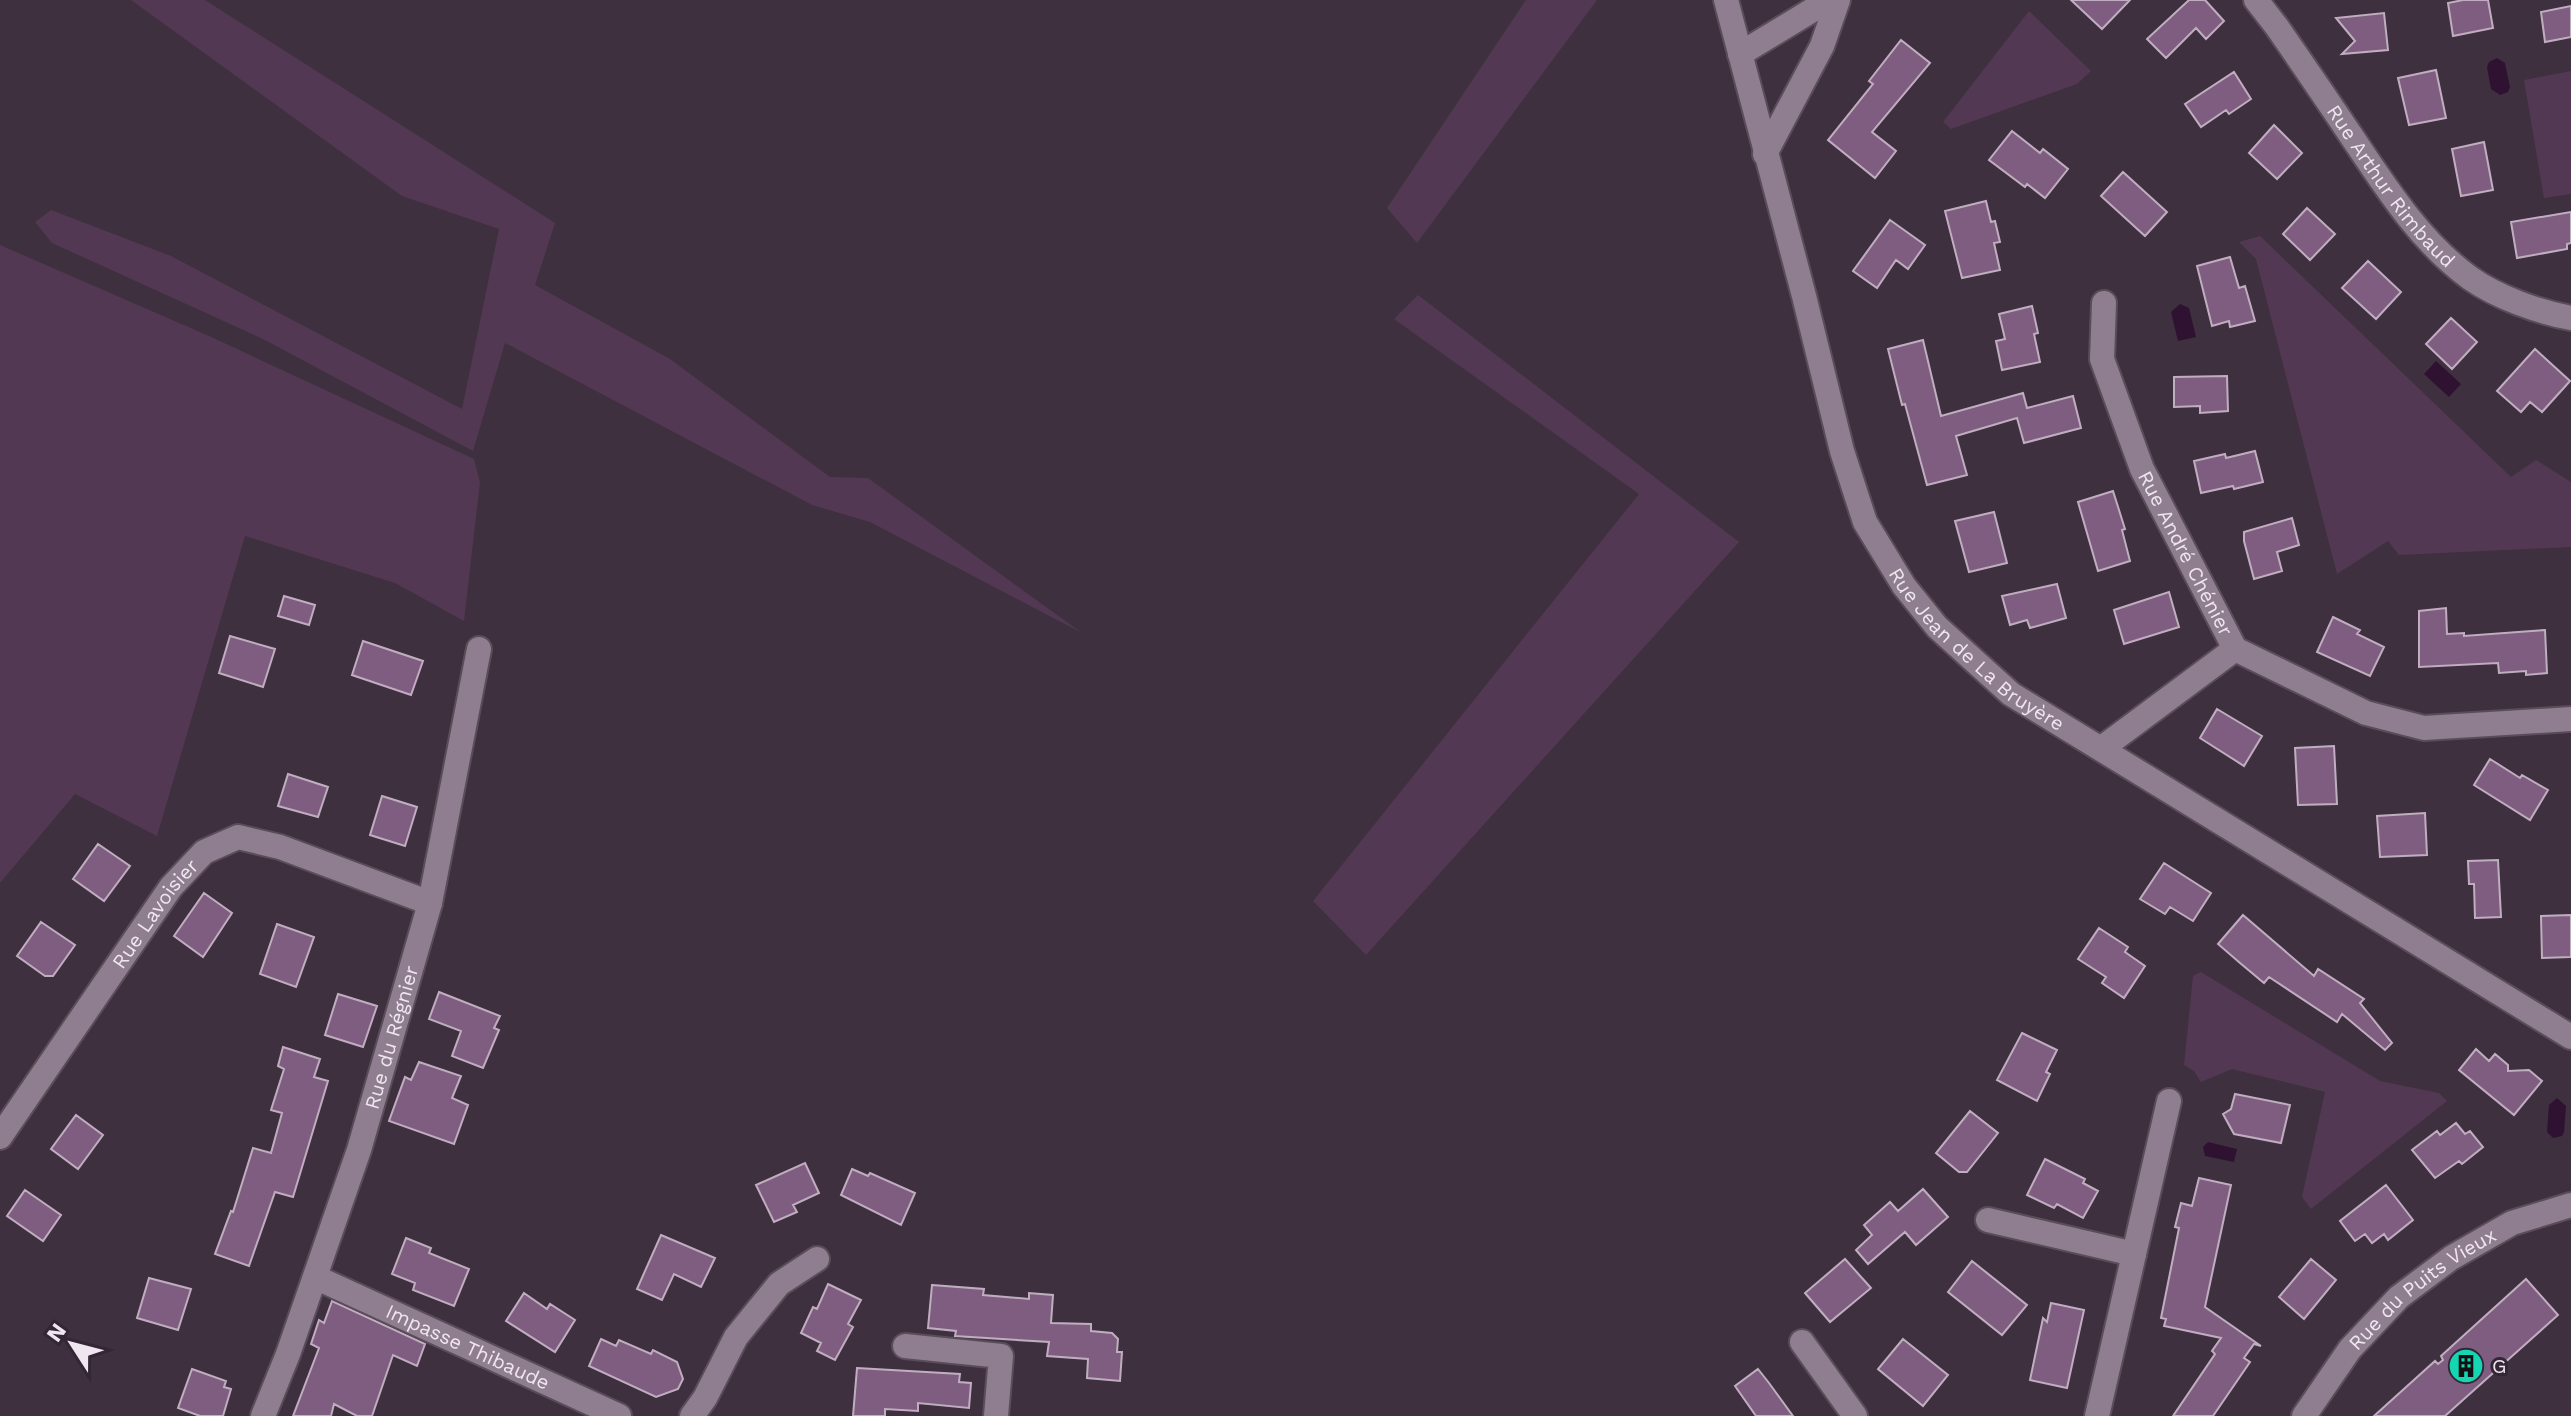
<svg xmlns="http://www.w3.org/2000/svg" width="2571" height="1416" font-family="'Work Sans',sans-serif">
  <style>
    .green { fill: #533854 }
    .water { fill: #2f1231 }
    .building { fill: #7f5d80; stroke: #c0aec0; stroke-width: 2 }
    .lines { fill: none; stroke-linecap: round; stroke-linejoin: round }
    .street-casing { stroke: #5a4d5a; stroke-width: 28 }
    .street { stroke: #8f7e8f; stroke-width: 24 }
    .labels { text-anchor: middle; stroke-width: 6; stroke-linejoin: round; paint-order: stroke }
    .street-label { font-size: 20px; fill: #efe6f0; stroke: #342634 }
    .poi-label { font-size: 20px; fill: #efe6f0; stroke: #342634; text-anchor: start }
  </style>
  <rect width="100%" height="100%" fill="#3e303e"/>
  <path class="green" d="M131,0H205L555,223L535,285L670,359L830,477L868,478L1082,633L870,522L812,505L505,343L473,451L263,339L52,243L35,222L51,210L171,256L462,409L499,229L402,196Z
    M1526,0H1597L1417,243L1387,208Z
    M2029,11L2091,71L2077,84L1951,129L1943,122Z
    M2571,71V194L2544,198L2524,80Z
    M2260,236L2511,477L2536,460L2571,482V547L2399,555L2388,541L2337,574L2256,259L2239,242Z
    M0,245L209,336L474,459L480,482L464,621L395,583L245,536L157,836L75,794L0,883Z
    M1418,295L1739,542L1366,955L1313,901L1639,494L1394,319Z
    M2201,972L2380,1081L2439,1093L2447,1101L2311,1209L2302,1197L2325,1092L2232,1069L2201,1082L2194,1071L2184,1065L2193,976Z"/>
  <path class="water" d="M2497,58L2505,63L2510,87L2508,92L2500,95L2491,89L2487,67L2489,62Z
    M2180,304L2189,308L2196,337L2178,341L2171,312Z
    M2436,361L2461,384L2449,397L2424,374Z
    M2557,1098L2566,1106L2564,1132L2562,1136L2553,1138L2547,1132L2549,1105Z
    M2208,1142L2237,1149L2234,1162L2205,1156L2203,1147Z"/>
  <path class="building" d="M2071,0H2130L2102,29Z
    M2189,0H2205L2224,21L2206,39L2196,28L2166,58L2147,39Z
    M2463,0H2488L2493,28L2453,36L2448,3Z
    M2571,6V37L2545,42L2541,12Z
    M2384,13L2388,50L2342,54L2355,41L2336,18Z
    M1901,40L1930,63L1872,132L1896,151L1875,178L1828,140L1873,84L1869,81Z
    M2436,70L2446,118L2409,125L2398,78Z
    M2234,72L2251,99L2229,114L2226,110L2201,127L2185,104Z
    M2274,125L2302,153L2277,179L2249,153Z
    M2012,131L2040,153L2043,149L2068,169L2045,198L2027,184L2025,187L1989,160Z
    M2484,142L2493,190L2461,196L2452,149Z
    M2123,172L2167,212L2145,236L2101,196Z
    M1986,201L1991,222L1995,221L2000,242L1994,243L2000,270L1962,278L1945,211Z
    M2307,208L2335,234L2310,260L2283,234Z
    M2571,212V243L2567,244V249L2517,258L2511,222Z
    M1890,220L1925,245L1908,269L1896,260L1877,288L1853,271Z
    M2230,257L2239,288L2245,286L2255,321L2230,327L2229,321L2212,326L2197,266Z
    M2368,261L2401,292L2376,319L2342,288Z
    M2032,306L2038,333L2034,334L2040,362L2002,370L1996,341L2005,339L1999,314Z
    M2451,318L2477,342L2452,369L2426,344Z
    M1923,340L1941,416L2023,393L2027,408L2073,396L2081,428L2024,443L2017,418L1956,436L1967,475L1927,485L1905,404L1902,405L1888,349Z
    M2535,349L2570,381L2542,412L2530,402L2521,412L2497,391Z
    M2227,376L2228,411L2200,413V406L2174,407V377Z
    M2255,451L2263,482L2234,489L2233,486L2201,493L2194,461L2225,454L2226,458Z
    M2113,491L2125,529L2122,530L2130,561L2098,571L2078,502Z
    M1994,512L2007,563L1969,572L1955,521Z
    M2292,518L2299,545L2277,552L2282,571L2254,579L2244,541V532Z
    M2057,584L2066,618L2030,628L2027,620L2010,625L2002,596Z
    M2169,592L2179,627L2124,644L2114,610Z
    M284,596L315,605L309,625L278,616Z
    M2446,608L2447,634L2464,633V636L2545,630L2547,673L2526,675V671L2499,673L2498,663L2419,667V611Z
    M2333,617L2360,630L2357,634L2384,647L2370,676L2317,652Z
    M230,636L275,649L263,687L219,673Z
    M363,641L423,661L411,695L352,675Z
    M2217,709L2262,736L2244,766L2200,738Z
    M2334,746L2337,804L2298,805L2295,748Z
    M2490,759L2520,778L2522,775L2548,790L2530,820L2474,785Z
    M288,774L328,787L318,817L278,806Z
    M382,796L417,807L405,846L370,835Z
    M2425,813L2427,855L2380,857L2377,816Z
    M98,844L130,866L104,901L73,879Z
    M2498,860L2501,917L2475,918L2474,884H2469L2468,861Z
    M2164,863L2211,893L2193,921L2170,907L2165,914L2140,899Z
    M204,893L232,913L203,957L174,936Z
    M2243,915L2314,976L2318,969L2364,999L2360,1003L2392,1043L2385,1050L2342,1014L2337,1022L2269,977L2264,983L2240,963L2218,944Z
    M2571,915V957L2542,958L2541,916Z
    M41,922L75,945L53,976H45L17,956Z
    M277,924L314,937L296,987L260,974Z
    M2099,928L2128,947L2125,952L2145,966L2124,998L2102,983L2106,977L2078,959Z
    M439,992L500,1016L494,1028L499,1030L483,1068L452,1056L461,1031L429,1019Z
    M338,994L377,1006L363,1047L325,1035Z
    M2022,1033L2057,1050L2046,1072L2050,1074L2037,1101L1997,1080Z
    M283,1047L320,1059L314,1077L328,1081L293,1197L275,1192L249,1266L215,1254L231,1211L233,1212L253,1148L271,1153L282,1113L271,1110L284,1069L278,1066Z
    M2476,1049L2489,1061L2495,1054L2508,1065V1071L2529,1070L2542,1081L2514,1115L2459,1070Z
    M419,1062L461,1076L452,1098L468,1105L454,1144L389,1121L405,1077L411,1080Z
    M2235,1094L2290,1105L2281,1143L2234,1134L2223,1114L2231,1109Z
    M1970,1111L1998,1133L1967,1172H1959L1936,1153Z
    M76,1115L103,1135L78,1169L51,1149Z
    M2456,1123L2465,1134L2470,1131L2483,1147L2462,1164L2459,1161L2435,1178L2412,1150L2437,1131L2440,1135Z
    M2045,1159L2085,1179L2083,1183L2098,1191L2083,1218L2057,1204L2054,1208L2027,1195Z
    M805,1163L819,1193L793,1205L797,1212L774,1222L756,1185Z
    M852,1169L868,1176L870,1173L915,1193L901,1225L841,1195Z
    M2199,1178L2231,1185L2205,1307L2261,1346L2254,1344L2244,1358L2250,1362L2213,1416H2173L2215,1354L2212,1351L2221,1338L2164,1326L2166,1319L2161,1318L2179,1228L2175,1227L2181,1203L2192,1206Z
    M2386,1185L2413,1220L2388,1240L2384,1234L2372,1243L2365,1234L2355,1241L2340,1221Z
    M1923,1189L1948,1217L1916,1245L1905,1232L1868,1264L1856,1250L1872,1235L1864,1225L1890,1202L1898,1211Z
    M25,1190L61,1215L43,1241L7,1216Z
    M661,1235L715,1258L701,1287L674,1274L662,1300L637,1289Z
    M406,1238L431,1248L429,1253L469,1269L454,1306L413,1290L415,1283L392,1274Z
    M1845,1259L1871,1288L1830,1322L1805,1293Z
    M2311,1259L2336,1280L2304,1319L2279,1297Z
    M1972,1261L2027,1305L2002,1335L1948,1292Z
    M149,1278L191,1289L178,1330L137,1318Z
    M2526,1279L2558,1315L2445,1416H2374L2435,1361L2438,1364L2443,1360L2441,1356Z
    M828,1284L861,1300L848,1324L853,1327L835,1360L817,1351L821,1343L801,1333L813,1307L817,1309Z
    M932,1285L984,1289L983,1295L1029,1299V1293L1053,1295L1051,1323L1091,1324V1331L1112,1333L1118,1339L1117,1352H1122L1120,1381L1087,1378L1088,1359L1047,1356L1049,1342L955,1336L956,1331L928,1328Z
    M524,1293L547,1309L550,1304L575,1320L555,1352L506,1321Z
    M332,1301L425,1344L417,1366L393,1355L372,1416H357L334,1404L331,1416H293L319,1348L311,1344L319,1320L324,1323Z
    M2051,1303L2084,1310L2067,1388L2030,1380L2043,1318L2047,1322Z
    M601,1339L616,1346L619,1340L651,1354L653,1350L677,1362L683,1379L678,1389L656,1397L589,1366Z
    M1903,1339L1948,1375L1923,1406L1878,1369Z
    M857,1368L960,1374L959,1382L971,1383L969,1408L918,1403V1411L885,1409V1416H853Z
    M192,1369L226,1381L224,1387L231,1389L223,1416H200L178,1408Z
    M1758,1369L1769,1383L1793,1416H1756L1735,1386Z"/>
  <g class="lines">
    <defs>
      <g id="street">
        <path id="s1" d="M1726,0L1804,296L1842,451L1865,522L1904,586L1937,627L2011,694L2571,1037"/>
        <path id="s2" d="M2256,0L2277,27C2304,66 2330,104 2356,143C2388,191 2422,243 2470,278C2497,297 2538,312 2571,318"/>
        <path d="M1740,54L1829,0"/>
        <path d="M1765,154L1822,46L1838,0"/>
        <path id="s3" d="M2104,303L2102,359L2142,469L2235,649L2366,713L2424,728L2571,719"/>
        <path d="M2102,748L2235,649"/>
        <path id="s4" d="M0,1137L171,887L204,852L238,837L280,847L430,903"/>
        <path d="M1988,1220L2134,1254"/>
        <path id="s5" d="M315,1277L619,1416"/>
        <path d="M1802,1342L1855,1416"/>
        <path d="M905,1346L1001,1356L996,1416"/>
        <path id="s6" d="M263,1416L288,1354L359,1150L430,903L479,649"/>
        <path d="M692,1416L705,1398L736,1337L779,1284L817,1259"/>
        <path d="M2097,1416L2169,1101"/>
        <path id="s7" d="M2304,1416L2350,1349L2399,1297L2451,1258L2512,1223L2571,1205"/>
      </g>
    </defs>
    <use href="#street" class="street-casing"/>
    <use href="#street" class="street"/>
  </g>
  <defs>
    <symbol id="building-disc" viewBox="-11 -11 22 22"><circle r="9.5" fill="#15d5b3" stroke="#342634"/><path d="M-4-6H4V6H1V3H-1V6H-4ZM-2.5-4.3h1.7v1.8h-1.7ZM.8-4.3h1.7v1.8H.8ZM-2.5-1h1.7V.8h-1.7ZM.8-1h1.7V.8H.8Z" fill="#111"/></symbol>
  </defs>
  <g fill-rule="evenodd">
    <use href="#building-disc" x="2446" y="1346" width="40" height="40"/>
  </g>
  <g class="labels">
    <g class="street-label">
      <text dy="7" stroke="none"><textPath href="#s2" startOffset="230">Rue Arthur Rimbaud</textPath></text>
      <text dy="7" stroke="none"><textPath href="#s3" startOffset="268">Rue André Chénier</textPath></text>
      <text dy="7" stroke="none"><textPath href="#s1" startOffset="712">Rue Jean de La Bruyère</textPath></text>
      <text dy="7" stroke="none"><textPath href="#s4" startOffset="272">Rue Lavoisier</textPath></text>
      <text dy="7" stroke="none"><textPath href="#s6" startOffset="400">Rue du Régnier</textPath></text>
      <text dy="7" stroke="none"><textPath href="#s7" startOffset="176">Rue du Puits Vieux</textPath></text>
      <text dy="7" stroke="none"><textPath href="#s5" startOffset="168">Impasse Thibaude</textPath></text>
    </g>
    <g class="poi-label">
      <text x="2492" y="1373">G</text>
    </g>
  </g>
  <g transform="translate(72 1344) rotate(306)" stroke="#342634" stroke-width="6" paint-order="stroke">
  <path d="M0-6L14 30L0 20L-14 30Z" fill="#efe6f0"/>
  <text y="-12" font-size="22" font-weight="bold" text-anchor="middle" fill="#efe6f0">N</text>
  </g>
</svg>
